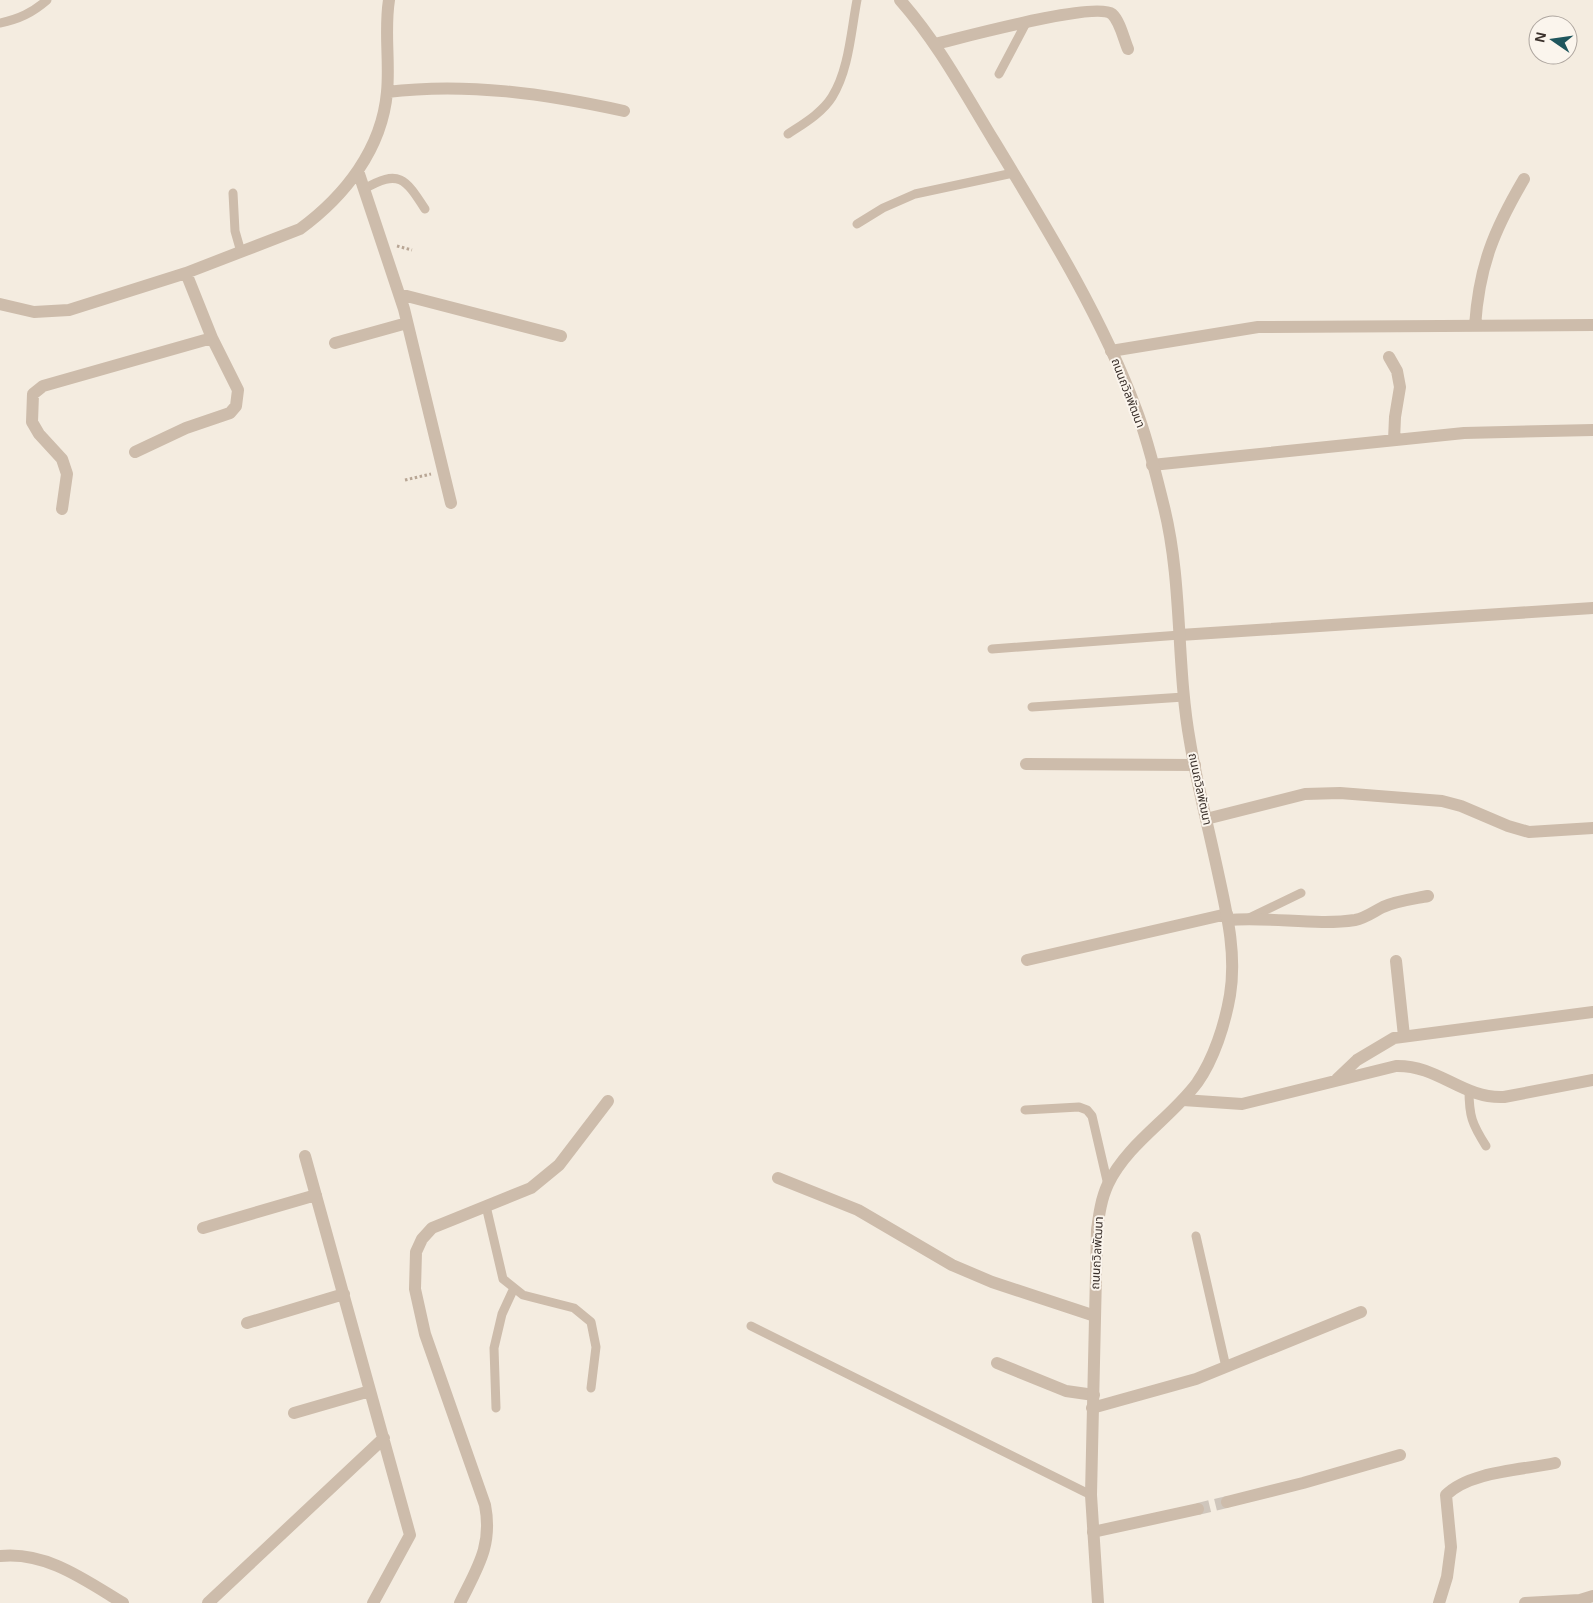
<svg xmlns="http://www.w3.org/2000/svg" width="1593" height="1603" font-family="Arial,'Noto Sans Thai',sans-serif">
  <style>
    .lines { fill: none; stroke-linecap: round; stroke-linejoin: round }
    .minor-tunnel { stroke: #cfc6bc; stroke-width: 12; stroke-dasharray: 12 6; stroke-linecap: butt }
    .path { stroke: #b8a695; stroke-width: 3; stroke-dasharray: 2.5 2.5; stroke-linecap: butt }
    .service { stroke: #cdbcab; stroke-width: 9 }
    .minor { stroke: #cdbcab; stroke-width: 12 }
    .tertiary { stroke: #cdbcab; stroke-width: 12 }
    .labels { text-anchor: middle; stroke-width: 4; stroke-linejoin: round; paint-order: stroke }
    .street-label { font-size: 12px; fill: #3a302b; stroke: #fbf5ed }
  </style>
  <rect width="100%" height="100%" fill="#f4ece0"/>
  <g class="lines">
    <path class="minor-tunnel" d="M1198,1509L1227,1502"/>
    <path class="path" d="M397,246L412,250
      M405,480L431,474"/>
    <path class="service" d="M0,23C19,19 32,13 47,0
      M999,74L1026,23
      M788,134C803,124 822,113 832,97C849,70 851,31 857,0
      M364,189C399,169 405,178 425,209
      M233,193L235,231L241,252
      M857,224L883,208L915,194L1013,173
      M992,649L1180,635
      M1032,707L1184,697
      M1249,918L1301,893
      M1469,1090C1469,1116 1472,1124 1486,1146
      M1025,1110L1079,1107L1087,1110L1092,1116L1108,1185
      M486,1206L503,1279L523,1295L574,1308L591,1322L596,1347L591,1388
      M1196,1236L1226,1367
      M751,1326L1091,1495
      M496,1408L494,1348L502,1314L514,1288"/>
    <path class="minor" d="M935,44C961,38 1095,1 1112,14C1120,21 1124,40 1128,49
      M387,92C467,82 546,94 624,111
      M358,171L404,309L451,503
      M399,294L561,336
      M0,304L34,312L69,310L186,273L300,229C345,196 382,149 387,92C390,61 384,31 389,0
      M1475,326C1479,266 1494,230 1524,179
      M335,343L407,323
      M1111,351L1258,327L1593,325
      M1389,357L1397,371L1400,387L1395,417L1394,440
      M135,452L186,428L230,413L236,406L238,390L212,338L186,273
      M1152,465L1464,433L1593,430
      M62,509L67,474L62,459L39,434L32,422L33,394L43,386L212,338
      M1180,635L1593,608
      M1026,764L1195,765
      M1206,819L1305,794L1340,793L1442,801L1461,806L1508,826L1529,832L1593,828
      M1228,920C1269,916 1315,926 1355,920C1366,918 1373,912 1383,907C1396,901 1413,899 1428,896
      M1027,960L1227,914
      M1396,961L1404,1036
      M1337,1079L1357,1060L1394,1038L1593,1012
      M1183,1100L1242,1104L1396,1066C1439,1065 1462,1099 1504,1097L1593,1080
      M305,1156L410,1535L373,1603
      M778,1178L858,1210L952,1265L992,1282L1095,1316
      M203,1228L316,1195
      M247,1323L344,1294
      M997,1363L1066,1391L1094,1395
      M1092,1408L1196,1379L1361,1312
      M294,1413L370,1391
      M1227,1502L1303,1483L1400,1455
      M1093,1532L1198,1509
      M0,1556C46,1551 85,1580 123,1603
      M208,1603L384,1438
      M460,1603C477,1568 493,1546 485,1505L425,1334L415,1289L416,1252L422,1239L432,1228L531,1188L559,1165L608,1101
      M1439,1603L1447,1577L1451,1547L1446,1495C1470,1471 1523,1470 1555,1463
      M1525,1603L1580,1600L1593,1596"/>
    <path class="tertiary" d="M900,0C938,43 964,92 994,141C1045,225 1102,317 1136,409C1148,440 1156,475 1164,507C1183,584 1176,665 1190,742C1197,784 1208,826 1217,868C1226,910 1237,952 1230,995C1225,1024 1214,1059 1197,1083C1170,1119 1128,1143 1108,1184C1101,1199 1099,1215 1097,1230L1091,1495L1098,1603"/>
  </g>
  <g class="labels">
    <g class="street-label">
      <text transform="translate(1128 393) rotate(69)" y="4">ถนนถวิลพัฒนา</text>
      <text transform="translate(1200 789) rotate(78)" y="4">ถนนถวิลพัฒนา</text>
      <text transform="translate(1097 1253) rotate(-87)" y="4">ถนนถวิลพัฒนา</text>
    </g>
  </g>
  <g transform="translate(1553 40) rotate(283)"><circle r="24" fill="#fbf5ed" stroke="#aea69f"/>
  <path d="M0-4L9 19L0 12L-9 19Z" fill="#1f565d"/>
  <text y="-8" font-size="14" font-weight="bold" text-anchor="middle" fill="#3a302b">N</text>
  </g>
</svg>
